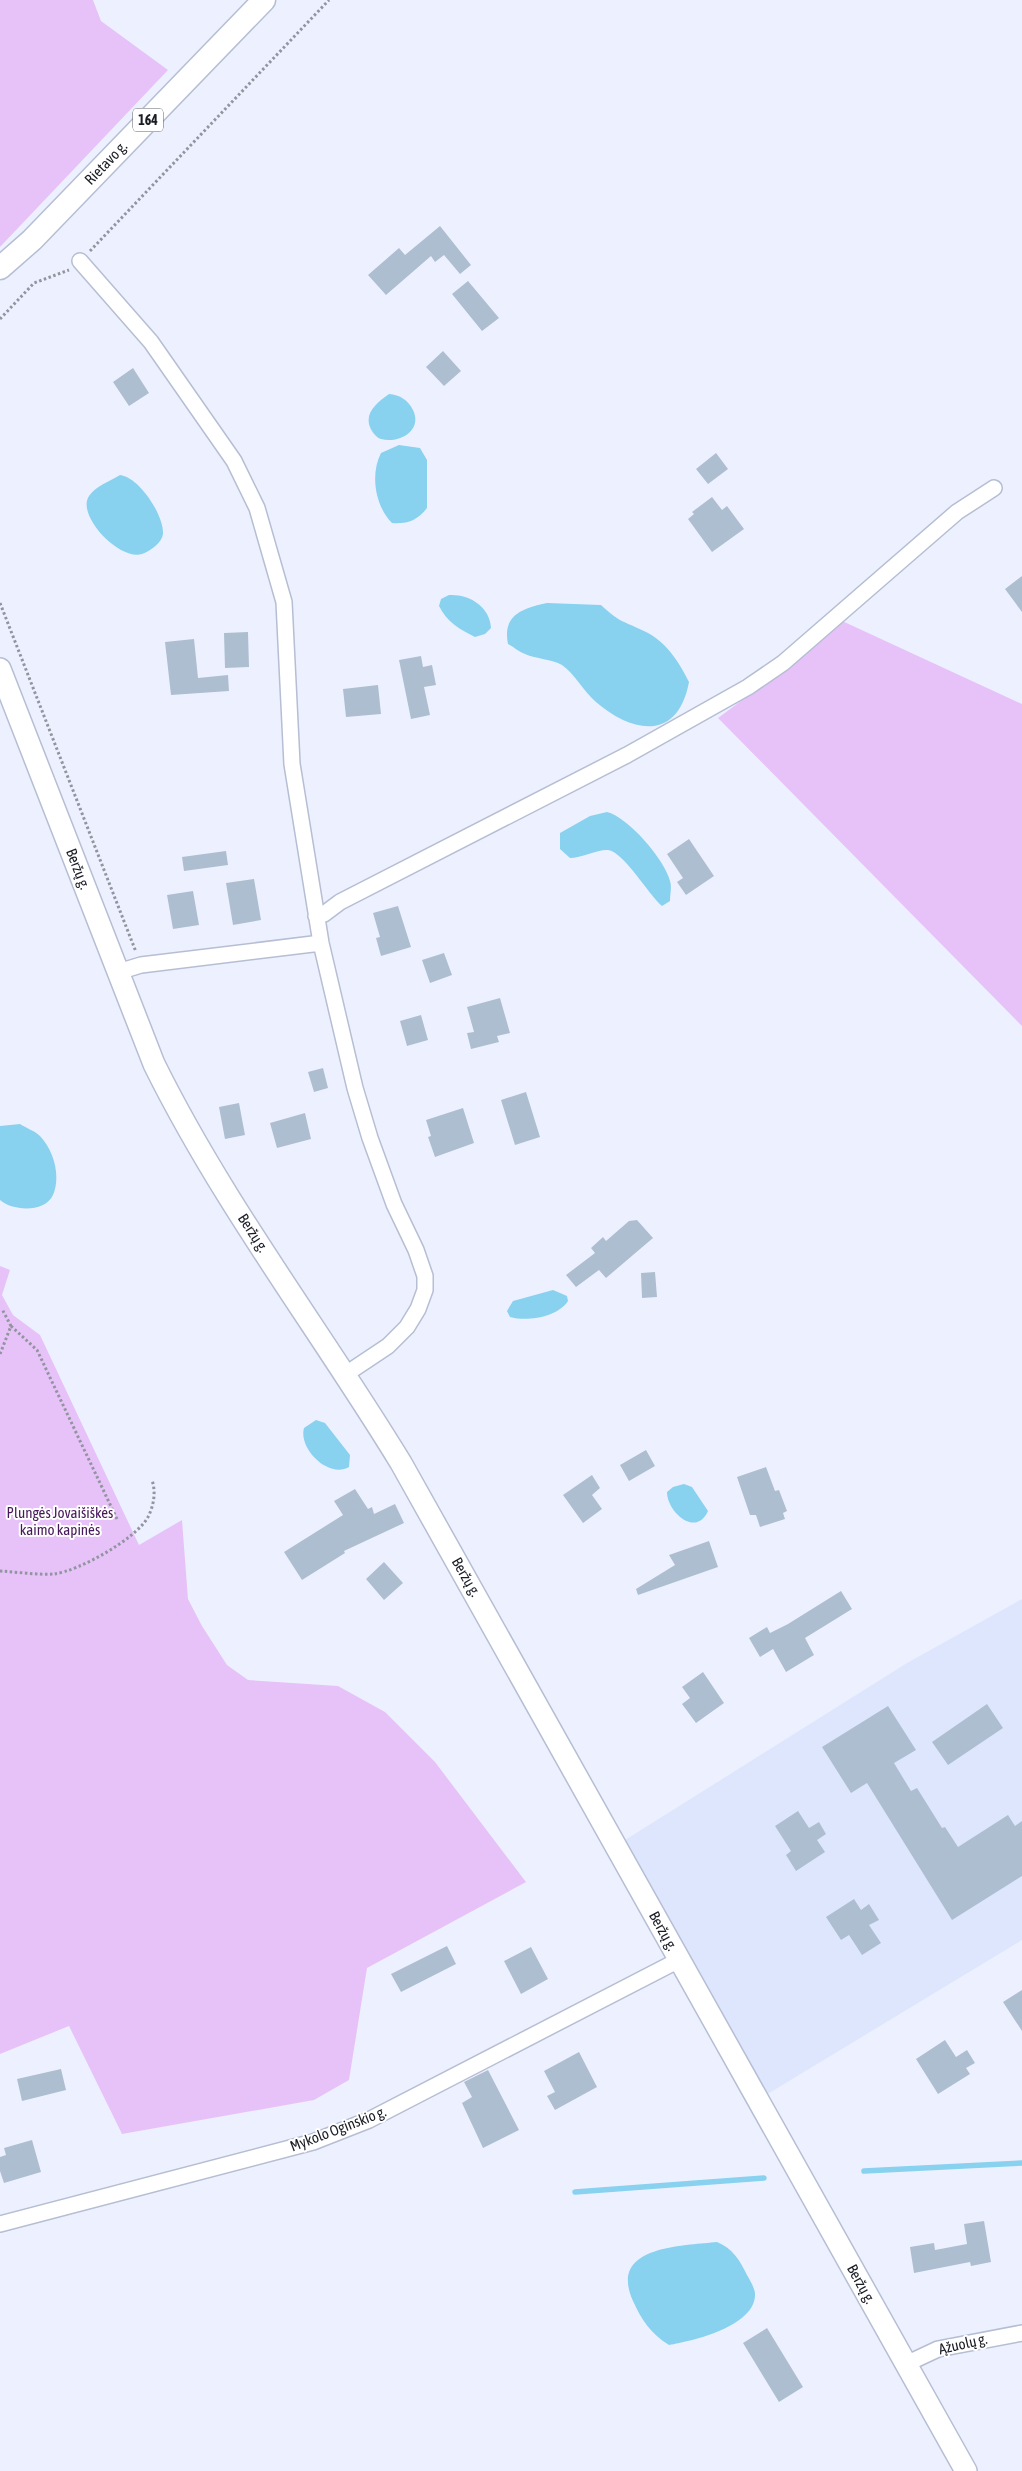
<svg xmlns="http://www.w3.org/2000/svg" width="1022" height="2471" font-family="'Asap Condensed',sans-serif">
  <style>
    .built { fill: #dee6fe }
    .green { fill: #e7c2f9 }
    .water { fill: #88d1ef }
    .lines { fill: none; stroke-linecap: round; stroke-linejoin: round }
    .stream { stroke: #88d1ef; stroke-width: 5.5 }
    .building { fill: #adbed0 }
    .minor-casing { stroke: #b6bed3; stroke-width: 18 }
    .secondary-casing { stroke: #b6bed3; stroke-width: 24 }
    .primary-casing { stroke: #b6bed3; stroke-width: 25 }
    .path { stroke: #9295a0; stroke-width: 3; stroke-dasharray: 2.5 2.5; stroke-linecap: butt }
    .minor { stroke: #fff; stroke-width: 15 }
    .secondary { stroke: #fff; stroke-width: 21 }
    .primary { stroke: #fff; stroke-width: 22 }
    .labels { text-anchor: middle; stroke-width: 4; stroke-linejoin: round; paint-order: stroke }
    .shield { fill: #fff; stroke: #5f6166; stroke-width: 1 }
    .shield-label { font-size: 14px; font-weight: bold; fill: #1b1d25 }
    .street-label { font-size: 15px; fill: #1b1d25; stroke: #fff }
    .park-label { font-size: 15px; fill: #461958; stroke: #fff }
  </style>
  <rect width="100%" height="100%" fill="#edf1ff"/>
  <path class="built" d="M1022,1599V1940L766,2095L625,1840L907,1663Z"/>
  <path class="green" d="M0,0H93L101,21L168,70L0,247Z
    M840,620L1022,704V1026L718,718L775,676Z
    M0,1266L10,1270L2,1295L13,1315L40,1335L139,1545L182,1520L188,1599L202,1626L227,1665L248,1680L338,1686L385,1712L435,1762L526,1882L367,1968L349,2080L314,2100L122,2134L69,2026L0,2054Z"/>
  <path class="water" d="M389,394C400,395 408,400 413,410C423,431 399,444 381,439C377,438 374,434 372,431C362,415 376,403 389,394Z
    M399,445L420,448L427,460V508C417,521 407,524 392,523C375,506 370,474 381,453Z
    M120,475C139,477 164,515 163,534C162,543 150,551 142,554C119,561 76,515 89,496C96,486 110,481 120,475Z
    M449,595C470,594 490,607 491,628L485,634L475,637C459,629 447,622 439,606L441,599Z
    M547,603L601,605C619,622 623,621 644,631C666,641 679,662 689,682C678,741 633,734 596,702C583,691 575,674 562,665C552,659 536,659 525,654C519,652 514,647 508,644C502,615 523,608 547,603Z
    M607,812C628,817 665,860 670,881C672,887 670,894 670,901L662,906C648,894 624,852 608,850C599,849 581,858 570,858L560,849V833L590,816Z
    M20,1124C26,1128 35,1131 40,1136C54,1151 61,1176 53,1195C45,1213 12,1211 0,1200V1126Z
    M553,1290L567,1296L568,1301C558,1317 527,1322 510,1317L507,1311L513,1301Z
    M316,1420L325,1423L350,1455L349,1467C329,1479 298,1449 304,1428Z
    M684,1484L692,1487L708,1511C696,1538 667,1512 667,1492L673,1487Z
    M717,2242C733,2249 739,2259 747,2275C750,2280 754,2287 755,2293C757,2326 693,2341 669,2345C651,2334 641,2319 633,2301C608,2246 681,2246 717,2242Z"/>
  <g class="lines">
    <path class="stream" d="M864,2171L1022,2163
      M575,2192L764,2178"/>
  </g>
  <path class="building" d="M440,226L471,265L460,274L444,255L435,262L431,256L386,295L368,275L399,248L405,255Z
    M468,281L499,318L482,331L452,294Z
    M443,351L461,371L444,386L426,367Z
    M133,368L149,393L129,406L113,382Z
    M716,453L728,469L708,484L696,469Z
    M712,497L722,510L727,506L744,529L712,552L688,519L694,514L692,512Z
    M1022,576V612L1005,589Z
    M248,632L249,667L225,668L224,633Z
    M194,639L198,678L228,675L229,691L171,695L165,642Z
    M421,656L423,667L432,665L436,685L424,687L430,715L411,719L399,660Z
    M378,685L381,714L346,717L343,689Z
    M689,839L714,876L686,895L677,882L683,878L667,854Z
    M226,851L228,865L184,871L182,857Z
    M254,879L261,920L233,925L226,883Z
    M193,891L199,925L173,929L167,895Z
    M398,906L411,947L381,956L376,938L380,937L373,913Z
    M444,953L452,975L430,983L422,960Z
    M500,998L510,1033L497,1036L499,1042L471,1049L467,1033L474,1032L467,1007Z
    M421,1015L428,1040L407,1046L400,1021Z
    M323,1068L328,1088L314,1092L308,1072Z
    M526,1092L540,1137L515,1145L501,1100Z
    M239,1103L245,1135L225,1139L219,1107Z
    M463,1108L474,1143L435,1157L428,1137L431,1136L426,1120Z
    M305,1113L311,1139L277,1148L270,1123Z
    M637,1220L653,1238L606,1278L599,1270L576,1287L566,1275L595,1253L591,1248L603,1237L606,1241L629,1221Z
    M655,1272L657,1297L642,1298L641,1273Z
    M646,1450L655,1466L629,1481L620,1465Z
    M766,1467L775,1491L779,1490L787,1511L783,1513L785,1519L760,1527L756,1515H750L737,1477Z
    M592,1475L600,1488L592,1495L602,1509L583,1523L563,1495Z
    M355,1489L368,1509L372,1507L374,1514L395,1504L404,1523L344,1551L345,1553L302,1580L284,1552L343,1515L334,1501Z
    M709,1541L718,1567L638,1595L636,1589L675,1565L669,1555Z
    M384,1562L403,1583L384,1600L366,1579Z
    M841,1591L852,1609L805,1638L814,1655L786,1672L773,1649L760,1657L749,1638L767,1627L770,1633L788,1624Z
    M703,1672L724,1703L696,1723L682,1704L690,1698L682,1687Z
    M987,1704L1003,1728L948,1765L932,1742Z
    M888,1706L916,1750L894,1763L911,1791L917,1788L942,1828L945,1827L958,1847L1008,1815L1015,1826L1022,1821V1876L952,1920L867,1783L851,1793L822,1747Z
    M798,1811L809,1828L819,1822L826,1834L817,1840L825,1852L796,1871L786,1855L791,1851L775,1826Z
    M854,1899L861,1910L869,1904L879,1920L869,1925L881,1943L862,1955L849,1935L841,1940L826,1917Z
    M447,1946L456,1964L401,1992L391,1974Z
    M531,1947L548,1979L521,1994L504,1961Z
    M1022,1990V2031L1003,2002Z
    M945,2040L956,2057L967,2050L975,2063L966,2068L970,2074L938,2094L916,2059Z
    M579,2052L597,2087L555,2110L547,2096L555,2092L544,2071Z
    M61,2069L66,2090L22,2101L17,2079Z
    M488,2070L519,2130L483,2148L462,2103L472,2097L464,2082Z
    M32,2140L41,2172L4,2183L0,2171V2157L6,2155L4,2148Z
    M984,2221L991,2262L971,2266L970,2262L914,2273L910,2247L934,2243L935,2250L967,2244L964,2224Z
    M767,2328L803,2387L779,2402L743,2343Z"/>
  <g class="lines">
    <defs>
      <path id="minor" d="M80,261L151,342L234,461L257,508L284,602L292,764L321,943L355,1088L370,1138L394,1204L416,1250L425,1276V1290L418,1309L407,1327L388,1346L346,1374
        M316,916L324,914L340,902L627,755L748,687L783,663L957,512L994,488
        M118,972L141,965L321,943
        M0,2224L313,2142L369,2120L679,1960
        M906,2364L938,2349L1022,2333"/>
      <path id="secondary" d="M0,669L154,1064C223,1204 320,1330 401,1463L966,2471"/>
      <path id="primary" d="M0,268L32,240L264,0"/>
    </defs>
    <use href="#minor" class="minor-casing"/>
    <use href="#secondary" class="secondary-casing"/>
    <use href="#primary" class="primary-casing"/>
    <path class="path" d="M90,251L329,0
      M0,319L34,283L69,270
      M0,603L136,952
      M11,1326L37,1350L117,1519
      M0,1354L11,1326L2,1309
      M0,1571C17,1572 37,1575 54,1574C79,1571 136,1539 148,1517C154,1505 156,1492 152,1480"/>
    <use href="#minor" class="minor"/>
    <use href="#secondary" class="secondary"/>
    <use href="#primary" class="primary"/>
  </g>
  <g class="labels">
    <rect class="shield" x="133" y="108.5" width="30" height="23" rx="4"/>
    <g class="shield-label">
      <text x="148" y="125">164</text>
    </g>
    <g class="street-label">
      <text transform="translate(106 163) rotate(-46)" y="5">Rietavo g.</text>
      <text transform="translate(78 869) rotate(69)" y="5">Beržų g.</text>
      <text transform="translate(253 1233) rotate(57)" y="5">Beržų g.</text>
      <text transform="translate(466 1577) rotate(60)" y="5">Beržų g.</text>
      <text transform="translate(663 1931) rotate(61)" y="5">Beržų g.</text>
      <text transform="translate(338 2129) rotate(-21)" y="5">Mykolo Oginskio g.</text>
      <text transform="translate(861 2284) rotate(61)" y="5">Beržų g.</text>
      <text transform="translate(963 2344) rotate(-13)" y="5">Ąžuolų g.</text>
    </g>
    <g class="park-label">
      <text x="60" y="1518">Plungės Jovaišiškės<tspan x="60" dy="17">kaimo kapinės</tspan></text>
    </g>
  </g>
</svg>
